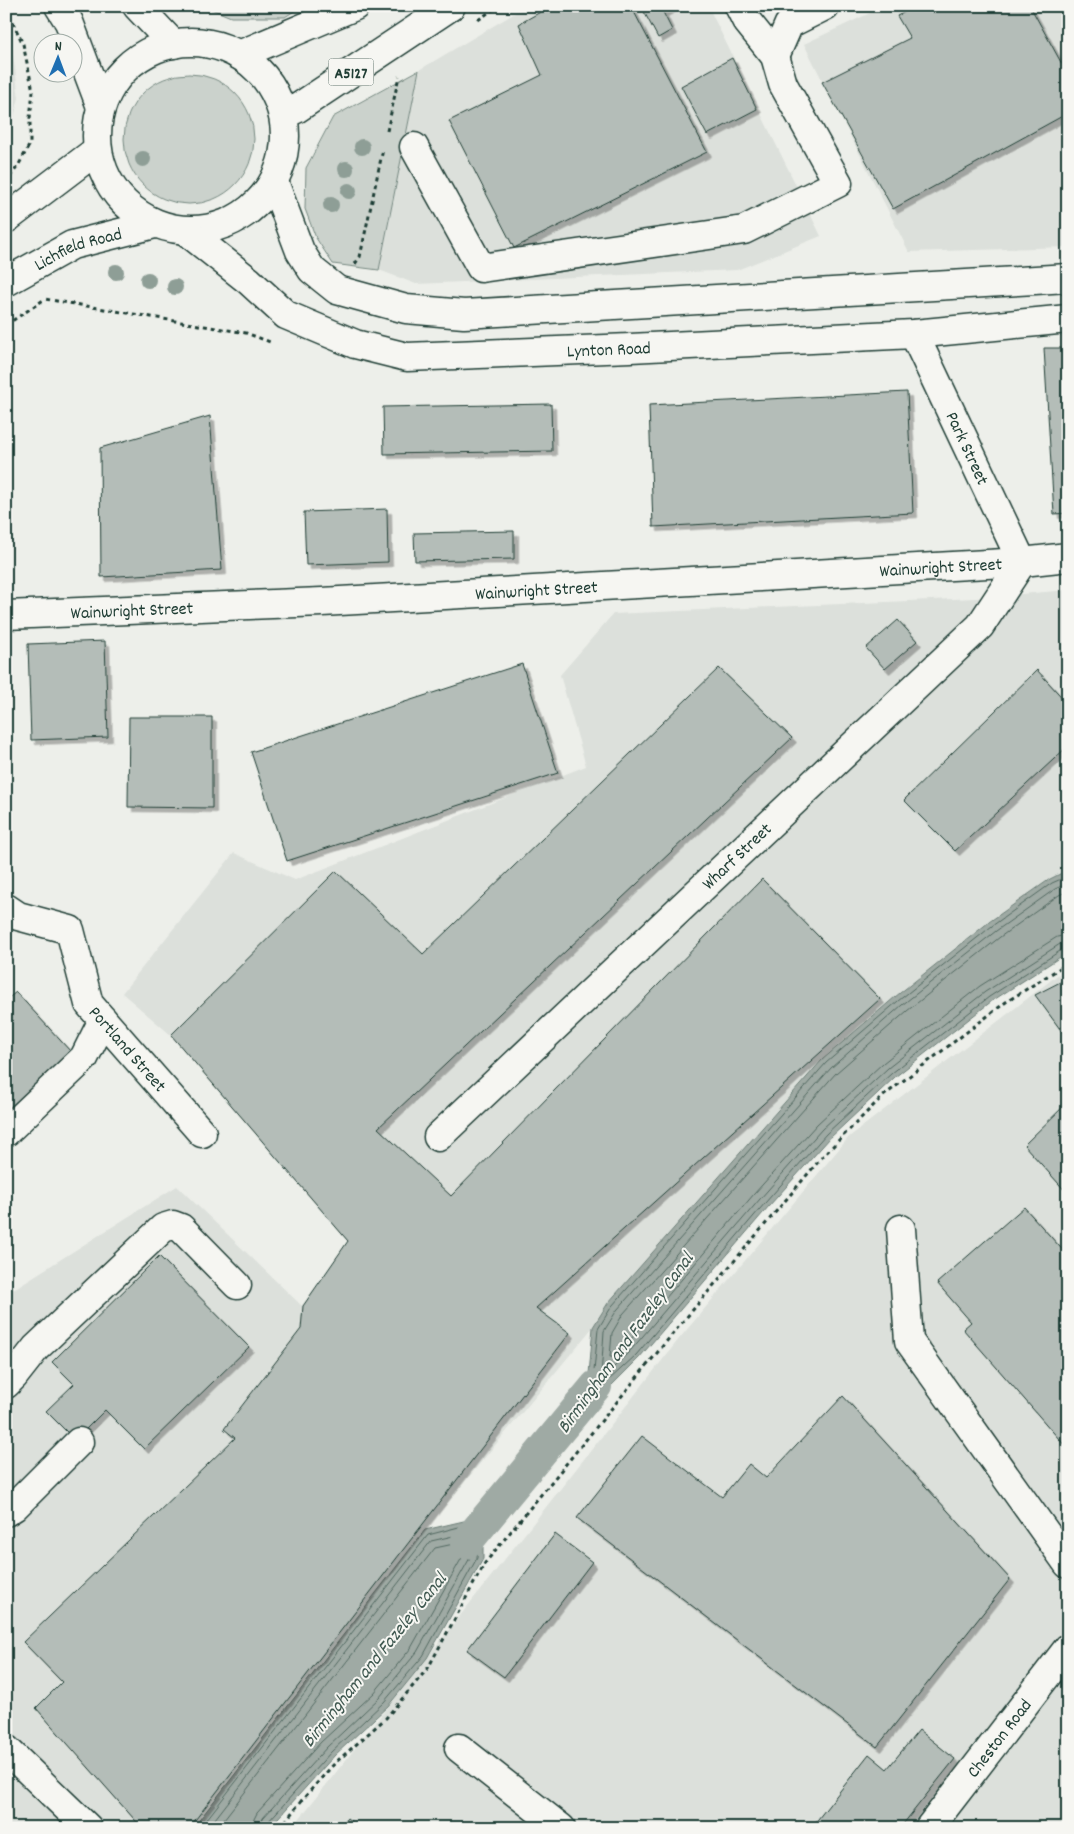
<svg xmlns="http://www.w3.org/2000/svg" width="1074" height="1834" font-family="Dekko,sans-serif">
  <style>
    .built { fill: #dce0db }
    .green { fill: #cbd2cc; stroke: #758880 }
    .water { fill: #9faaa4; stroke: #6c7e77 }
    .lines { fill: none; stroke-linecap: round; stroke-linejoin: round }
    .shore { stroke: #526961; stroke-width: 1 }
    .canal { stroke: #9faaa4; stroke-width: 32 }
    .building { fill: #b4bdb8; stroke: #1f3d34; filter: url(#shadow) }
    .minor-casing { stroke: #1f3d34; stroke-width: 31 }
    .major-casing { stroke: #1f3d34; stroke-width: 31 }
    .path { stroke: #1f3d34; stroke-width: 3; stroke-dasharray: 4 4; stroke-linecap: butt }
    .minor { stroke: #f6f6f2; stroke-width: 28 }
    .major { stroke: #f6f6f2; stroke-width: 28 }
    .tree { fill: #8e9e96 }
    .labels { text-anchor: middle; stroke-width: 4; stroke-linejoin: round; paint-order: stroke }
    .shield { fill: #f6f6f2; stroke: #60746d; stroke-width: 1 }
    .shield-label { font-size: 16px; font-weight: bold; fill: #1f3d34 }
    .street-label { font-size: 18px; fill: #1f3d34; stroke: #f6f6f2 }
    .water-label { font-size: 19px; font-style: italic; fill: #3f5850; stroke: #f6f6f2 }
  </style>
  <defs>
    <filter id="shadow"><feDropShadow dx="4.5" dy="4.5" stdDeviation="0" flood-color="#0004"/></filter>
  </defs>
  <rect width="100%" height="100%" fill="#edefea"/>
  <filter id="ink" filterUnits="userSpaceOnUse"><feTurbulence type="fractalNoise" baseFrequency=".02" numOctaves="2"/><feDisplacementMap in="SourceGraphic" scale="10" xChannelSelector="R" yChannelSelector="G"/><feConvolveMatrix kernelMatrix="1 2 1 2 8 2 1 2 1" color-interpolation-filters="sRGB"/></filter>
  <g filter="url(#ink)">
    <path class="built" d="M527,6H708L821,236L737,270L416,284L379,270L419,70Z
      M885,6H1068V247L909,252L804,44Z
      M6,27L10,33L19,98L6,147Z
      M1068,590V870L1050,879L989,922L895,997L822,1060L608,1303L593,1327L425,1530L190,1828H6V1290L9,1292L177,1186L302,1306L348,1241L171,1035L122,993L234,853L295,880L586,766L560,675L613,614L976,598Z
      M1068,967V1828H292L679,1339L849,1137Z"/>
    <path class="green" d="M204,6H302L285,17H231Z
      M419,70L379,270L333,264L316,238L305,209L306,168L333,117Z
      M124 139a65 65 0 1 1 130 0a65 65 0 1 1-130 0Z"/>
    <path class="water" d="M1068,870V952L992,1001L895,1077L830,1138L769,1206L639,1358L611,1386L568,1420L588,1386L593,1327L608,1303L822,1060L895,997L989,922L1050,879Z
      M493,1509L483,1537V1559L427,1658L388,1706L335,1755L269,1828H193L425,1530L468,1520Z"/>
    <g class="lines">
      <path class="shore" d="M1068,876L1052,883L992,926L898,1001L826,1063L612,1306L598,1329L592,1392H596L636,1355L765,1203L826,1134L892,1073L989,997L1063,949H1068
        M1068,883L1055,889L996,931L902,1005L831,1068L617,1310L604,1331L601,1377H604L631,1350L760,1199L822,1129L888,1068L985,992L1060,944L1068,942
        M1068,891L1059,895L1000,937L907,1011L836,1073L623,1314L612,1333L610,1357H614L626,1345L754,1194L817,1124L883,1063L980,986L1057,937L1068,935
        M200,1828L428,1535L482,1521V1524L478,1537L477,1558L423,1656L384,1702L331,1752L267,1823L266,1828
        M208,1828L431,1541L471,1532V1556L417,1652L379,1698L327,1747L263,1818L260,1828
        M217,1828L435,1548L463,1542L464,1554L411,1648L374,1693L321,1742L257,1813L254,1819L252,1828"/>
      <path class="canal" d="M466,1543L596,1386"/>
    </g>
    <path class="building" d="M551,6H631L707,152L514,248L449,121L542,75L519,24Z
      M641,6H674L663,12L672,30L658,38Z
      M917,6H1030L1068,75V113L893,209L822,82L910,38L897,16Z
      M732,58L757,109L707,135L681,86Z
      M1044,348H1068V513L1054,514Z
      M907,392L913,513L653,527L649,405Z
      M551,404L552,451L384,454L383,407Z
      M210,416L222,570L101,577L100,448Z
      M387,509L388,562L306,565L304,512Z
      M514,531V559L415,561L414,533Z
      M898,620L917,641L885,669L866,648Z
      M105,641L108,737L31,740L28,644Z
      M522,664L558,773L287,861L251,752Z
      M719,668L792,738L378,1128L451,1196L762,879L880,999L536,1308L570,1333L189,1828H142L36,1708L62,1682L23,1642L235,1438L224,1429L301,1329L303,1306L348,1241L171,1035L336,871L423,954Z
      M1037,670L1068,704V746L955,851L904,800Z
      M129,717H212V808L128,807Z
      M1068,978V1040L1035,995Z
      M16,992L71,1052L6,1111V1000Z
      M1068,1102V1194L1024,1145Z
      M1024,1207L1068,1256V1445L1066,1447L963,1329L971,1322L937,1283Z
      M159,1256L249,1347L144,1449L105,1410L75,1440L46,1411L74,1384L52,1362Z
      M843,1396L1010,1579L877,1747L577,1518L642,1436L722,1497L749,1464L766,1478Z
      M555,1534L592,1562L504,1677L467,1650Z
      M919,1730L955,1759L900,1828H811L869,1754L887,1769Z
      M347,1818L360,1828H339Z"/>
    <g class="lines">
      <defs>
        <g id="minor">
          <path d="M775,56L789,24L825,6"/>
          <path d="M414,147L481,268L744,230L838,183L783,84L775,56L746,20L739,6"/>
          <path id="s1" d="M6,615L322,602L1022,562L1068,557"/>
          <path id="s2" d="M6,908L18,916L70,930L89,1004L202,1133"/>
          <path d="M6,1132L84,1058L103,1020"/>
          <path id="s3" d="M438,1137L980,626L1022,562L914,334"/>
          <path d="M901,1229L909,1341L1068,1564"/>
          <path d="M6,1384L14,1376L36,1348L163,1228L173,1225L181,1228L237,1285"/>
          <path d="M6,1512L14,1507L79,1442"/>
          <path d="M459,1748L561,1828"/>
          <path d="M6,1749L88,1828"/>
          <path id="s4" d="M929,1828L1068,1648"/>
        </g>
        <g id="major">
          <path d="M59,6L69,22L101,107"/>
          <path d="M137,6L173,44"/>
          <circle cx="191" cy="136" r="94"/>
          <path d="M239,55L355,6"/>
          <path d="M283,115L296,109L451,6"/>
          <path d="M274,182L300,251L312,270L337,290L406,309L464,314L1068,278"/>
          <path d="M6,219L97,150"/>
          <path id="s5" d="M186,231L249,281L286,315L355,344L407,357L630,348L914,334L1068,319"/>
          <path id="s6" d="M6,282L72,245L155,224"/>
        </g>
      </defs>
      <use href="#minor" class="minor-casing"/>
      <use href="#major" class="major-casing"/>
      <path class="path" d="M478,20L498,6
        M387,131L399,76
        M10,177L18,166L30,144V118L33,91L23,44L7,10L10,6
        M355,264L360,257L383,149
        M6,325L45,299L246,333L270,342
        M280,1828L302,1800L335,1763L386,1718L428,1668L485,1563L675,1331L823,1156L882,1097L1006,1002L1068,963"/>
      <use href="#minor" class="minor"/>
      <use href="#major" class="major"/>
    </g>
    <g class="tree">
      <circle cx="362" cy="147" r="8"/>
      <circle cx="143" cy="159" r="8"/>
      <circle cx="346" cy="169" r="8"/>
      <circle cx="349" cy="191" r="8"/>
      <circle cx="331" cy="205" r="8"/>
      <circle cx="116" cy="272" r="8"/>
      <circle cx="148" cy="280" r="8"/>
      <circle cx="175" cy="287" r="8"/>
    </g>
  </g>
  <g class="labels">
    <rect class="shield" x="328.5" y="58.5" width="45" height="27" rx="4"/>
    <g class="shield-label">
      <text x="351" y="78">A5127</text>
    </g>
    <g class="street-label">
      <text dy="6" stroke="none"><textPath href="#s6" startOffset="80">Lichfield Road</textPath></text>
      <text dy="6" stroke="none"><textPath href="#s5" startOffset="461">Lynton Road</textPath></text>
      <text transform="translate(968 448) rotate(65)" y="6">Park Street</text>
      <text dy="6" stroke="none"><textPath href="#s1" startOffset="936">Wainwright Street</textPath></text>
      <text dy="6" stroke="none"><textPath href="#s1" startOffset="531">Wainwright Street</textPath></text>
      <text dy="6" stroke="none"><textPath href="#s1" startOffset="126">Wainwright Street</textPath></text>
      <text dy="6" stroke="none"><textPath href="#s3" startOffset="410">Wharf Street</textPath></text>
      <text dy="6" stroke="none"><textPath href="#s2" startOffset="204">Portland Street</textPath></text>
      <text dy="6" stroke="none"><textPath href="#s4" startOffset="114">Cheston Road</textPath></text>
    </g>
    <g class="water-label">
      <text transform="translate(624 1342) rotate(-54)" y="7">Birmingham and Fazeley Canal</text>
      <text transform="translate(373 1659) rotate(-51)" y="7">Birmingham and Fazeley Canal</text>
    </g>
  </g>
  <rect width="1074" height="1834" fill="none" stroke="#f6f6f2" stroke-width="25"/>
  <rect x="12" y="12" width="1049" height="1809" fill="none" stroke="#1f3d34" stroke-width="2" filter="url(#ink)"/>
  <g transform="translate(58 58) rotate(1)"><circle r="24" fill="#f6f6f2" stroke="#a0aca6"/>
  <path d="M0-4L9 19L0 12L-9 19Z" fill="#1f6fb2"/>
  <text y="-8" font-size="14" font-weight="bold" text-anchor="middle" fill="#1f3d34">N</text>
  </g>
</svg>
